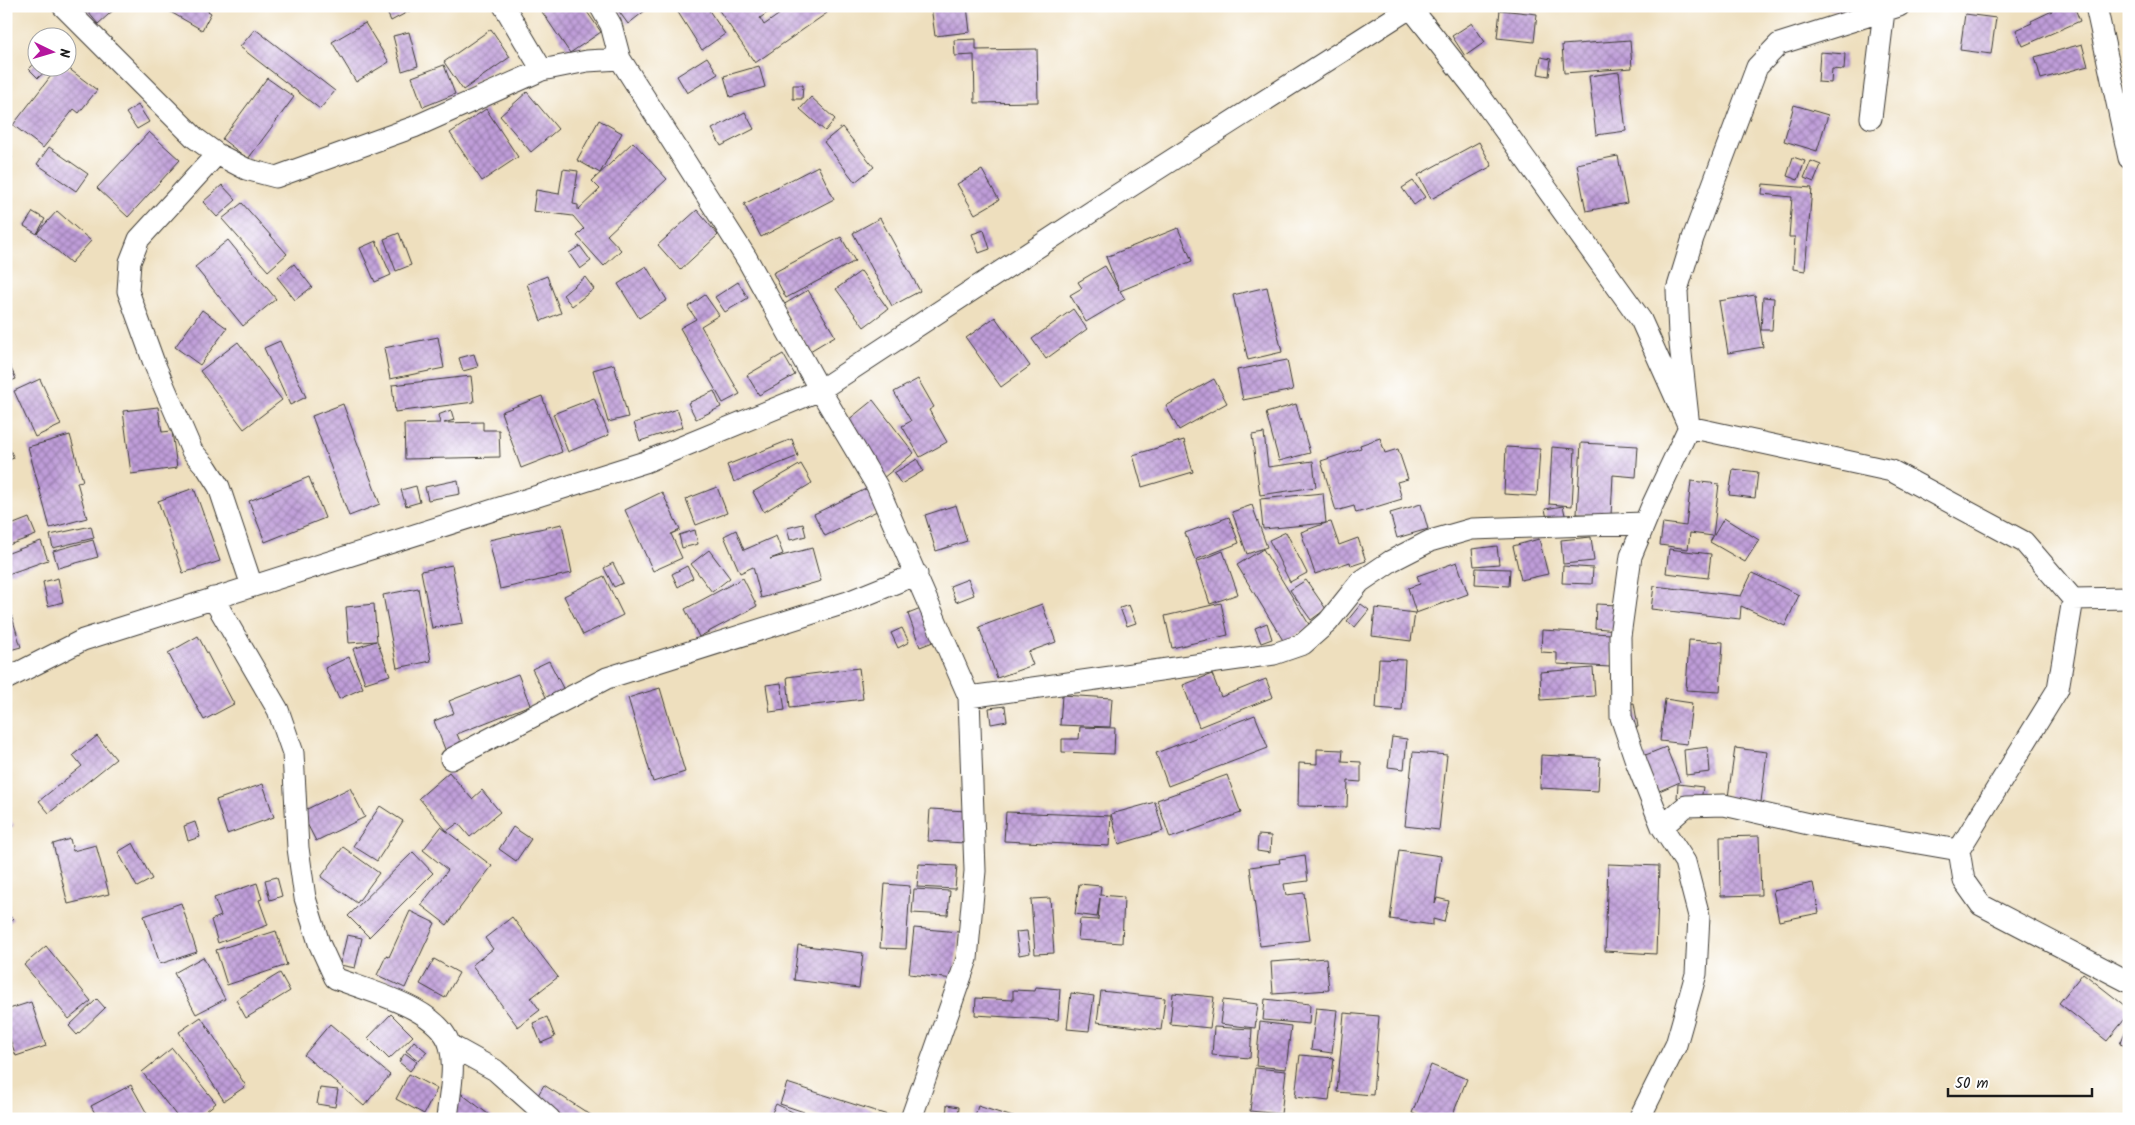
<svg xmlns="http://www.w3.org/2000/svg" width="2135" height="1125" font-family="Kalam,sans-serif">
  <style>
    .building { fill: url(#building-cross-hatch) }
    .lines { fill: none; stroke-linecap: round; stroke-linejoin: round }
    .minor-casing { stroke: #3c3934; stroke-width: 23 }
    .minor { stroke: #fff; stroke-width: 21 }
  </style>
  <defs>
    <pattern id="building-cross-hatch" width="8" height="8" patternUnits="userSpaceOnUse" patternTransform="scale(1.25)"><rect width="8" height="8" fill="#bf9dd9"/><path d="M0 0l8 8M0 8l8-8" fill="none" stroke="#9a7faf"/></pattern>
  </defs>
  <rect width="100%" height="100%" fill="#fff"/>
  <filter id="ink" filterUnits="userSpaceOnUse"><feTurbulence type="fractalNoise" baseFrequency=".02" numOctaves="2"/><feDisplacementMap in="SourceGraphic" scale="10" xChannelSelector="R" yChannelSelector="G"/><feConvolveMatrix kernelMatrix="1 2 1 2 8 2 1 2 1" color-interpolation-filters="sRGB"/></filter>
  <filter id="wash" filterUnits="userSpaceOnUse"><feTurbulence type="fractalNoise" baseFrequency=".0096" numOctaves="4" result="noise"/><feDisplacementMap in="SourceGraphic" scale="20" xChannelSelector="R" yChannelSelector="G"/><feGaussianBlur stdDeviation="1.12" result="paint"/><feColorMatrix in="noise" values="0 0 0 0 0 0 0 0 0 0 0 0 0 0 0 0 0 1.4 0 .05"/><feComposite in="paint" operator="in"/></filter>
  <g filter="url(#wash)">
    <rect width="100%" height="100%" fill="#eedfbe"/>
    <g id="blocks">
      <path class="building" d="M83,6H118L98,24Z
        M160,6H200L211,13L202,30Z
        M384,6H419L391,21Z
        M538,6H583L601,32L570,53Z
        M615,6H651L628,24Z
        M674,6H706L725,34L702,50Z
        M716,6H777L760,18L764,25L791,6H822L827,13L755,63Z
        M931,6H967L970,32L935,36Z
        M1811,6H1854L1853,13Z
        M2050,6H2074L2080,21L2023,46L2016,30L2032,23L2031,21L2052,11Z
        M1500,10L1537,14L1534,42L1497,38Z
        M1965,14L1996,18L1991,54L1960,50Z
        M365,23L389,62L356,82L332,42Z
        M1472,23L1485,42L1465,56L1452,36Z
        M255,29L335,91L320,109L240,47Z
        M491,29L510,57L463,90L444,62Z
        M409,32L418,66L402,71L393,36Z
        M976,39V50L1037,49L1038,102L975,103L974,55L955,56L954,40Z
        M1630,40L1632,68L1564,73L1562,45Z
        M2082,44L2088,66L2041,79L2035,57Z
        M1820,52L1845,54L1844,70L1832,69L1831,83L1818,82Z
        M707,57L718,74L687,93L677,76Z
        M1541,57L1551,59L1549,76L1538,74Z
        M38,60V68H49L38,78L29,69Z
        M444,65L455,94L423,107L412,77Z
        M759,66L765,87L730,97L724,76Z
        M57,68H68L97,90L79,113L74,109L43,148L13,125Z
        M1619,72L1626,131L1596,135L1589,76Z
        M267,78L294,97L248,159L222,139Z
        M793,85H803L802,99H793Z
        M527,92L558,129L531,152L500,116Z
        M811,97L835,119L825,131L800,109Z
        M138,105L149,122L137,129L126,113Z
        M1794,105L1828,115L1817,151L1784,141Z
        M486,109L518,157L482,181L450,133Z
        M745,112L754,129L721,146L712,129Z
        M599,120L622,133L600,173L577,160Z
        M842,127L874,167L855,182L824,142Z
        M149,132L180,160L128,217L97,188Z
        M633,142L667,179L607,235L621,250L604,266L577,236L584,229L573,216L533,211L536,190L559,194L563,169L578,171L573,204L578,205V210L600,189L592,181Z
        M1479,142L1492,166L1431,199L1418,175Z
        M49,147L88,174L76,191L37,164Z
        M6,155L12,157L6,172Z
        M1618,156L1627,203L1586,211L1577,164Z
        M1793,157L1805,161L1798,180L1787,176Z
        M1811,161L1821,165L1814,182L1804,178Z
        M818,166L834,199L761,237L744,204Z
        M982,170L999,200L975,214L957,184Z
        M1413,181L1425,197L1414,205L1402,188Z
        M1763,184L1812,188L1805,271L1793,269L1795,237H1789L1792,197L1762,194Z
        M222,185L236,200L217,217L203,202Z
        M242,203L287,254L268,271L222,219Z
        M697,210L718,235L680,270L658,245Z
        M57,211L91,241L71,263L37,233Z
        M33,212L45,219L37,234L24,226Z
        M880,218L920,291L892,306L853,233Z
        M1178,228L1192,261L1120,291L1125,299L1086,322L1070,295L1082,288L1078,282L1105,266L1119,290L1106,257Z
        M984,230L990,249L979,253L972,234Z
        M399,233L411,265L396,271L384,239Z
        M841,237L855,261L786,298L773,273Z
        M228,240L276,299L243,326L195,267Z
        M376,241L391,275L375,282L360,248Z
        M580,246L591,261L580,269L569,253Z
        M294,264L312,287L295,300L277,277Z
        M646,266L667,300L639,318L618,284Z
        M861,271L888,309L864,327L836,289Z
        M547,276L561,313L541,321L527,284Z
        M585,277L594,289L572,306L563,295Z
        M738,282L748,298L725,312L715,297Z
        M1267,287L1282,352L1248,360L1233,295Z
        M808,290L835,336L810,351L783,305Z
        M705,295L719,315L701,326L740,394L723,403L680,328L696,319L688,307Z
        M1755,295L1763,347L1728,353L1719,301Z
        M1763,297L1774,298L1772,330H1761Z
        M1073,309L1087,329L1046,359L1032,339Z
        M202,310L227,328L200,365L175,347Z
        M995,317L1030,366L1001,387L966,338Z
        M438,337L444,368L390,379L384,348Z
        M280,341L306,397L290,405L264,348Z
        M238,342L282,400L244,429L200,371Z
        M474,354L478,367L463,371L459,358Z
        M783,354L795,375L759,395L747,375Z
        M6,358L16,379L6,383Z
        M1287,360L1293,390L1243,400L1237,370Z
        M614,364L628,417L608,422L593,370Z
        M471,376L474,402L395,412L392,385Z
        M40,379L61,425L35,437L14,391Z
        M918,379L934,407L929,410L947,442L920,457L902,426L911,421L894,392Z
        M1214,379L1227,403L1179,430L1166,406Z
        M714,391L721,407L696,419L688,403Z
        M542,396L562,452L521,468L501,412Z
        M6,397L11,406L6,409Z
        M594,398L609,435L568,452L553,414Z
        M873,400L914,453L883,478L842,425Z
        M343,404L380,504L349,516L312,416Z
        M1296,404L1310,453L1279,461L1266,413Z
        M158,407L162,432L172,431L177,468L131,474L123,411Z
        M677,409L683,427L640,441L634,423Z
        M451,410L454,420L444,423L483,422V430H499L500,457L405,459L404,424L440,423L438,415Z
        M1264,433L1268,467L1313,461L1316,487L1260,495L1252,435Z
        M70,435L83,481L77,482L87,518L50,528L28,447Z
        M1380,438L1385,453L1398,449L1408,479L1397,482L1402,499L1356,513L1354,506L1336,511L1321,461L1361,448L1360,445Z
        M792,439L798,456L734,482L727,465Z
        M1184,440L1193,472L1142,487L1133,455Z
        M6,442L14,458L6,461Z
        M1581,443L1638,446L1636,477L1613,475L1611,515L1577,514Z
        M1506,447L1540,449L1537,496L1504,494Z
        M1552,447L1575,449L1572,506L1549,504Z
        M917,459L923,471L901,484L894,473Z
        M801,464L812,483L764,512L753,492Z
        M1733,469L1758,472L1755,498L1729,495Z
        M309,477L325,518L265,542L249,501Z
        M458,480L460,494L428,500L425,487Z
        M1691,481L1719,484L1713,536L1690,533L1688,549L1660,545L1663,523L1686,526Z
        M416,486L420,502L406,506L401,490Z
        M717,487L727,513L696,525L686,499Z
        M194,488L220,561L183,573L158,501Z
        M868,488L879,510L825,536L814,514Z
        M662,492L680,530L671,534L682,558L653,571L625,510Z
        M1323,493L1326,523L1331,522L1339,545L1358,538L1366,561L1351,566L1350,562L1315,574L1301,532L1326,523L1263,529L1260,499Z
        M1421,504L1428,529L1397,538L1390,513Z
        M956,505L967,541L936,551L925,515Z
        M1252,505L1267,547L1247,554L1232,512Z
        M1563,506L1566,519L1548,523L1545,509Z
        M1229,517L1239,543L1195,560L1185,533Z
        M29,518L36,535L6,546V527Z
        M1724,518L1759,540L1745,562L1710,542Z
        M562,524L572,573L500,589L489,540Z
        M803,524L806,536L790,540L787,528Z
        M91,526L94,538L53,548L50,535Z
        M695,530L698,544L682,548L679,535Z
        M736,530L744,550L776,536L783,554L770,559L812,548L821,581L761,598L753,567L740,573L724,536Z
        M1286,532L1307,573L1290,582L1269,540Z
        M1591,537L1594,561L1563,564L1561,540Z
        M1539,539L1548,574L1521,580L1513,546Z
        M93,540L98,557L58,568L53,551Z
        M41,541L48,560L8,574L6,554Z
        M1497,546L1499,564L1474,566L1472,549Z
        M1263,549L1310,626L1284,642L1237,565Z
        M1669,549L1711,554L1708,578L1666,573Z
        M709,550L730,578L712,592L691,564Z
        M1223,551L1238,594L1210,604L1196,562Z
        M1457,562L1468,594L1416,613L1408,588L1420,584L1417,576Z
        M613,563L623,583L614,587L604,568Z
        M452,565L463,623L432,628L421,571Z
        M687,566L693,578L678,587L672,574Z
        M1563,566L1593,568L1592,584L1562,583Z
        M1476,568L1510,569L1509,586L1475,584Z
        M1752,573L1799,595L1785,626L1741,606L1740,619L1651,609L1654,586L1741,596Z
        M604,576L623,615L583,635L564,596Z
        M58,578L63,602L48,606L43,582Z
        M743,578L757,606L699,637L685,609Z
        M968,579L974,595L956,602L950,586Z
        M1306,580L1326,609L1311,620L1290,590Z
        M418,588L431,661L397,668L383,595Z
        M6,597L21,647L6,651Z
        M1221,603L1228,635L1172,648L1165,616Z
        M374,604L377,641L390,675L365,683L353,649L376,641L349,643L346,607Z
        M1042,604L1056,642L1028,652L1033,665L997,678L979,627Z
        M1361,604L1369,610L1355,627L1347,621Z
        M1596,604L1619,605L1617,630L1595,628Z
        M1129,605L1136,623L1127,626L1120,608Z
        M926,607L938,640L920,647L908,614Z
        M1375,608L1415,613L1411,641L1372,636Z
        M1267,623L1272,639L1261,643L1255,628Z
        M902,628L909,642L898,648L891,633Z
        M1542,630L1611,634L1610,667L1557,664V653L1541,652Z
        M198,636L234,704L204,720L168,653Z
        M1689,640L1723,642L1720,692L1686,690Z
        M349,657L363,688L339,699L325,668Z
        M1379,659L1405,660L1402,711L1376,709Z
        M549,661L565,692L548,701L532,669Z
        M859,668L863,699L790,708L787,677Z
        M1593,668L1595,696L1541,700L1540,672Z
        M518,674L530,705L457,734L464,751L448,757L434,721L454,713L449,701Z
        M1212,674L1221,697L1266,679L1273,697L1199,727L1183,685Z
        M781,683L785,710L770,712L766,685Z
        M660,688L685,772L653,782L628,698Z
        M1062,695L1112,698L1110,727L1060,725Z
        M1665,699L1692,703L1687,744L1660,741Z
        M1634,703L1638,727L1625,730L1620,705Z
        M1005,706L1007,721L991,724L989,708Z
        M1255,715L1268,748L1168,786L1156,753Z
        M1080,727L1115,728L1114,754L1062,752V739H1079Z
        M97,736L116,759L49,813L39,801L82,766L73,755Z
        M1392,737L1407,739L1404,769L1388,767Z
        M1666,747L1680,782L1657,792L1643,756Z
        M1708,747L1710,772L1686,775L1684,750Z
        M1735,748L1767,752L1761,802L1728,797Z
        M1317,749L1343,750L1342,761L1361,762V782L1348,781L1347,807L1298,806L1299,763L1317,764Z
        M1413,752L1447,755L1439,830L1405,826Z
        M1541,755L1600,758L1598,791L1540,788Z
        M449,772L472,799L482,790L500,812L470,837L458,823L447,831L419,798Z
        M1227,775L1241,813L1170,838L1157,800Z
        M263,784L274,817L227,834L216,800Z
        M1678,784L1703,787L1701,801L1677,798Z
        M350,788L365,817L316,841L301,812Z
        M1155,802L1163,831L1119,844L1111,814Z
        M380,806L403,821L377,861L353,846Z
        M930,809L967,811L966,843L928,841Z
        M1006,812L1111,816L1109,846L1004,841Z
        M6,816L14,825L6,832Z
        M195,822L200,837L188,841L184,826Z
        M441,827L492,866L447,925L421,905L448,870L423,850Z
        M513,827L531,839L516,861L499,849Z
        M1258,835L1271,836L1270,853L1257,851Z
        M1759,836L1761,895L1721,896L1720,837Z
        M70,839L73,851L96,845L109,894L68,904L53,844Z
        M133,843L152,879L137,887L118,852Z
        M343,847L379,873L357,903L321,877Z
        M1399,850L1441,856L1435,904L1437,898L1449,901L1444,922L1433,919V925L1390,919Z
        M413,852L433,873L369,937L348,916Z
        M1305,855L1308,881L1284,884L1286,895L1304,893L1310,940L1260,946L1250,867L1280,863L1279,859Z
        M919,864L957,866L955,889L917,887Z
        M1608,864L1659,866L1656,954L1605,951Z
        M277,877L282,896L270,900L265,880Z
        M257,883L262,899L259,900L268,925L218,943L211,920L221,916L214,898Z
        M1813,883L1819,913L1779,921L1773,891Z
        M885,884L910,886L906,949L880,948Z
        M1079,884L1101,886L1100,895L1124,897L1122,943L1078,940L1080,919L1098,920L1100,898L1097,917L1075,914Z
        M914,889L950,891L948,915L912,913Z
        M1050,898L1054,953L1035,954L1031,899Z
        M181,903L197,952L160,964L144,916Z
        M410,911L435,923L405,988L377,975L386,956L389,957Z
        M6,913L13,919L6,926Z
        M512,917L558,977L531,998L540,1010L518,1027L472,965L493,949L485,938Z
        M914,928L959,932L954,979L909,974Z
        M276,931L287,965L227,985L216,950Z
        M1027,931L1030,953L1019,955L1016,932Z
        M347,935L362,938L355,968L340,965Z
        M798,945L863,953L859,988L794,980Z
        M46,946L91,1001L69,1019L24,965Z
        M203,957L225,999L196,1014L174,973Z
        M1326,958L1329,990L1273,994L1271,962Z
        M434,959L459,973L445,998L420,984Z
        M280,973L290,991L246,1018L236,1000Z
        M2083,973L2129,1009V1014L2107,1041L2059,1003Z
        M1036,987L1060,989L1058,1020L975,1015L976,998L1013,1000V990L1035,991Z
        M1101,991L1165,998L1161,1030L1097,1022Z
        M1071,993L1094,996L1089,1031L1067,1029Z
        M1173,993L1214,997L1210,1028L1170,1024Z
        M97,999L105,1008L77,1035L69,1026Z
        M1265,999L1310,1004L1309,1024L1263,1020Z
        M1223,1000L1258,1004L1255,1028L1220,1024Z
        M31,1002L46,1046L16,1056L6,1028V1010Z
        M1316,1008L1337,1010L1332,1053L1311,1050Z
        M1344,1013L1379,1016L1373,1095L1337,1092Z
        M391,1014L413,1036L389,1059L368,1038Z
        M201,1017L246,1086L224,1101L179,1032Z
        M547,1017L555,1037L541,1043L533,1023Z
        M1260,1022L1291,1026L1286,1069L1256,1066Z
        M2129,1023V1047L2120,1044Z
        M330,1024L390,1075L364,1106L304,1055Z
        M1214,1027L1252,1029L1250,1058L1212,1055Z
        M414,1041L427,1052L419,1061L406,1051Z
        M172,1048L216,1103L196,1119H179L142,1072Z
        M405,1053L417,1062L410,1071L399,1062Z
        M1300,1055L1334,1058L1329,1101L1295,1097Z
        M1431,1065L1467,1079L1451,1119H1426L1412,1113Z
        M1255,1068L1286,1071L1281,1114L1250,1111Z
        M409,1074L437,1089L424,1114L396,1099Z
        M787,1083L897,1118V1119H825L780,1104Z
        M131,1085L150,1119H98L91,1106Z
        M544,1085L594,1117L593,1119H554L532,1105Z
        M320,1088L338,1090L335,1107L317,1104Z
        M459,1092L492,1117L491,1119H446Z
        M776,1104L807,1119H769Z
        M947,1105L959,1107L958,1119H946Z
        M978,1106L1016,1118V1119H974Z"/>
    </g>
  </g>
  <g filter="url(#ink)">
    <use href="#blocks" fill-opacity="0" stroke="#3c3934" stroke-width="1"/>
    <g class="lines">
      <defs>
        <path id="minor" d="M63,6L195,138L217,154L246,169L276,177L414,127L542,70L587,61L620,59L747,259L820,390L877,486L969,697L975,871L967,959L911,1119
          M504,6L542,70
          M600,6L611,25L620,59
          M2096,6L2129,158
          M1411,8L1475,89L1641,320L1689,427L1892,471L2024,542L2073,599L2129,598
          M1871,118L1884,11
          M217,154L139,239L130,262L128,291L154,363L192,451L207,468L219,487L252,586
          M213,598L278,710L293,753L298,848L305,898L319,943L335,978C367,991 440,1008 450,1046C456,1069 449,1096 447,1119
          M6,679L83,640L645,462L820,390L1117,195L1413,6
          M969,697L1274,654L1303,644L1328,622L1360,582L1391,561L1430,541L1472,529L1644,523
          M451,759L607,678L848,602L917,574
          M1662,827L1686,806L1724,805L1813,825L1959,850L2058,689L2073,599
          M1959,850L1964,881L1981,905L2129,982
          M450,1045L495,1070L550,1119
          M1639,1119L1676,1045L1696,974L1699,916L1685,862L1662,827L1637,764L1621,717L1620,636L1631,556L1651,508L1689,427L1679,335L1677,290L1693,238L1757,67L1779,44L1899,6"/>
      </defs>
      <use href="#minor" class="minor-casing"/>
      <use href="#minor" class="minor"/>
    </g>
  </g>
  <rect width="2135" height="1125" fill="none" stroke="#fff" stroke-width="25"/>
  <g transform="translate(52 52) rotate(95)"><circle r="24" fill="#ffffff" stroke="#a4a4a4"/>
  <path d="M0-4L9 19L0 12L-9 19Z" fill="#b5179e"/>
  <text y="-8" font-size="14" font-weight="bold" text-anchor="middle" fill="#1c1c1c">N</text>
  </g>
  <path d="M1948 1088v8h144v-8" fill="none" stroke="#1c1c1c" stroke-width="2.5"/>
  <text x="1955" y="1088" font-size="15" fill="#1c1c1c" stroke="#ffffff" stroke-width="4" paint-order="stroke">50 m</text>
</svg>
